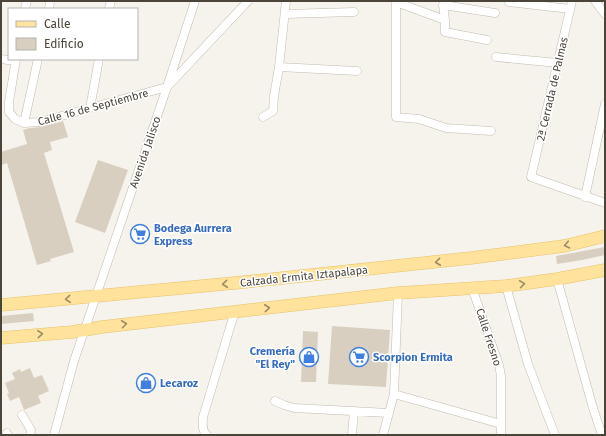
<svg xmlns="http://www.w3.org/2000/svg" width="606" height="436" font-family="'Fira Sans',sans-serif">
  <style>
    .building { fill: #d8cfc1 }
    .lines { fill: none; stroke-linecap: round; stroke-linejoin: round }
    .street-casing { stroke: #c2bbae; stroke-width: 9 }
    .primary-casing { stroke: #e6c16a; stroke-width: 13 }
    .street { stroke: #fff; stroke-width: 8 }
    .primary { stroke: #ffe39c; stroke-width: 12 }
    .oneway { stroke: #9c8c66 }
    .labels { text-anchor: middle; stroke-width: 3; stroke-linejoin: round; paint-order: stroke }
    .street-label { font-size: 11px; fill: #4b4439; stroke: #fff }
    .shop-label { font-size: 11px; font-weight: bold; fill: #366cbe; stroke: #fff; text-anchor: start }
  </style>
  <rect width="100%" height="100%" fill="#f6f3ec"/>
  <path class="building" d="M63,121L68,137L50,142L52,150L44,153L74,252L50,259L51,261L37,265L7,163L1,165V152L27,144L23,130L30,128L41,127Z
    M98,160L128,170L105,233L75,222Z
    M605,247V255L582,260L557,264L556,256Z
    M33,313L34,321L1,324V316Z
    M332,326L390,330L386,387L328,384Z
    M303,331L318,332L316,382H301Z
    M30,368L34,378L42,375L49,391L38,396L41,403L24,410L19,397L10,401L7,394L9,393L5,383L15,379L12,373L20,369L21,372Z"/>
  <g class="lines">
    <defs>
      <path id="street" d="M396,1V117L419,119L446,128L491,131
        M572,1L531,177L605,203
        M595,1L605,14
        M396,2L445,20
        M509,2L570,9
        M25,9L27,1
        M49,9L50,1
        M109,9L111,1
        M285,14L354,12
        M487,40L445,32V20L443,5L495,13
        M496,57L558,63
        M1,59L15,61
        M16,59L9,102V112L15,119L24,123L40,122L90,108L167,87L195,1
        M279,67L357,71
        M90,108L99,59
        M263,117L273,111L274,96L279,67L286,1
        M24,123L38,59
        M585,197L605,104
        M557,279L593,408L602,435
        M506,286L528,364L555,435
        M472,288L499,365L501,376V435
        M394,394L501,424
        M275,401L284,405L294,408L389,413
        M22,415L31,430L30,435
        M7,433L8,435
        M54,435L74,361L167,87L248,1
        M207,435C201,430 203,423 203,417L235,311
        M352,435L354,411
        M383,435L394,394L398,293"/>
      <path id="primary" d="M1,305L245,282L471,258L564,246L605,236
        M1,338L72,332L102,327L398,293L506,286L557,279L605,270"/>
    </defs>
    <use href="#street" class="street-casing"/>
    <use href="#primary" class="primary-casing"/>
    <use href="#street" class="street"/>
    <use href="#primary" class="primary"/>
  </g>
  <defs><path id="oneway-chevron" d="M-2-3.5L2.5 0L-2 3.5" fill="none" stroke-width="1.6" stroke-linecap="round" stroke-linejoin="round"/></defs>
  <g class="oneway">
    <use href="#oneway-chevron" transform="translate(567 245) rotate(168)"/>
    <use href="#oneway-chevron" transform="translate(438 262) rotate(174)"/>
    <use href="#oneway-chevron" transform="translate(225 284) rotate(174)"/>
    <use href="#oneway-chevron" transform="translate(522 284) rotate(-8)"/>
    <use href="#oneway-chevron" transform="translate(68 299) rotate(175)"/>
    <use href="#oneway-chevron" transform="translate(267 308) rotate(-6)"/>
    <use href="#oneway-chevron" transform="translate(124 324) rotate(-7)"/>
    <use href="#oneway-chevron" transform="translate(40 334) rotate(-5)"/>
  </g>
  <defs>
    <symbol id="supermarket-ring" viewBox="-11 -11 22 22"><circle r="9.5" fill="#fff" stroke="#3f7fe0" stroke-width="1.5"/><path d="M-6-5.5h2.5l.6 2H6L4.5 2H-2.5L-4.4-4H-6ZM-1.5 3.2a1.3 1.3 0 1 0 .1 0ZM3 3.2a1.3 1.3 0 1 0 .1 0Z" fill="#3f7fe0"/></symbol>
    <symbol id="shop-ring" viewBox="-11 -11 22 22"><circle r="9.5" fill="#fff" stroke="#3f7fe0" stroke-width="1.5"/><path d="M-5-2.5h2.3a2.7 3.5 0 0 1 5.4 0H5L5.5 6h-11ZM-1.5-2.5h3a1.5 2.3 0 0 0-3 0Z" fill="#3f7fe0"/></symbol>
  </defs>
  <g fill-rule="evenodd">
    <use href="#supermarket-ring" x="129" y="223" width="22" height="22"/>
    <use href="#shop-ring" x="298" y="346" width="22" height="22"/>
    <use href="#supermarket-ring" x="348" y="346" width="22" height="22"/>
    <use href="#shop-ring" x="135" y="372" width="22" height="22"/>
  </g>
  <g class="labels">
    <g class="street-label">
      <text transform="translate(552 89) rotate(-77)" y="4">2ª Cerrada de Palmas</text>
      <text transform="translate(93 107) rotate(-15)" y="4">Calle 16 de Septiembre</text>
      <text transform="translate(145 152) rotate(-71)" y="4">Avenida Jalisco</text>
      <text transform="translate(304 276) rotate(-6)" y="4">Calzada Ermita Iztapalapa</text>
      <text transform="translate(489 337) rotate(72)" y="4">Calle Fresno</text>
    </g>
    <g class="shop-label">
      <text x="154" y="232">Bodega Aurrera<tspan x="154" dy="13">Express</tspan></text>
      <text x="295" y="355" text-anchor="end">Cremería<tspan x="295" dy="13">"El Rey"</tspan></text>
      <text x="373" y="361">Scorpion Ermita</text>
      <text x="160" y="387">Lecaroz</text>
    </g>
  </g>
  <rect width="606" height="436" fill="none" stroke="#4b4439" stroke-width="4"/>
  <rect x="8" y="8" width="130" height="52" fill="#ffffff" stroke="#b7b4b0"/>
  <rect x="16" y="21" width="20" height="6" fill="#ffe39c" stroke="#b7b4b0"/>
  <text x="44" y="28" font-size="12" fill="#4b4439">Calle</text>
  <rect x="16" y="38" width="20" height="12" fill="#d8cfc1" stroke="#b7b4b0"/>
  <text x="44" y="48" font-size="12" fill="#4b4439">Edificio</text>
</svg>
